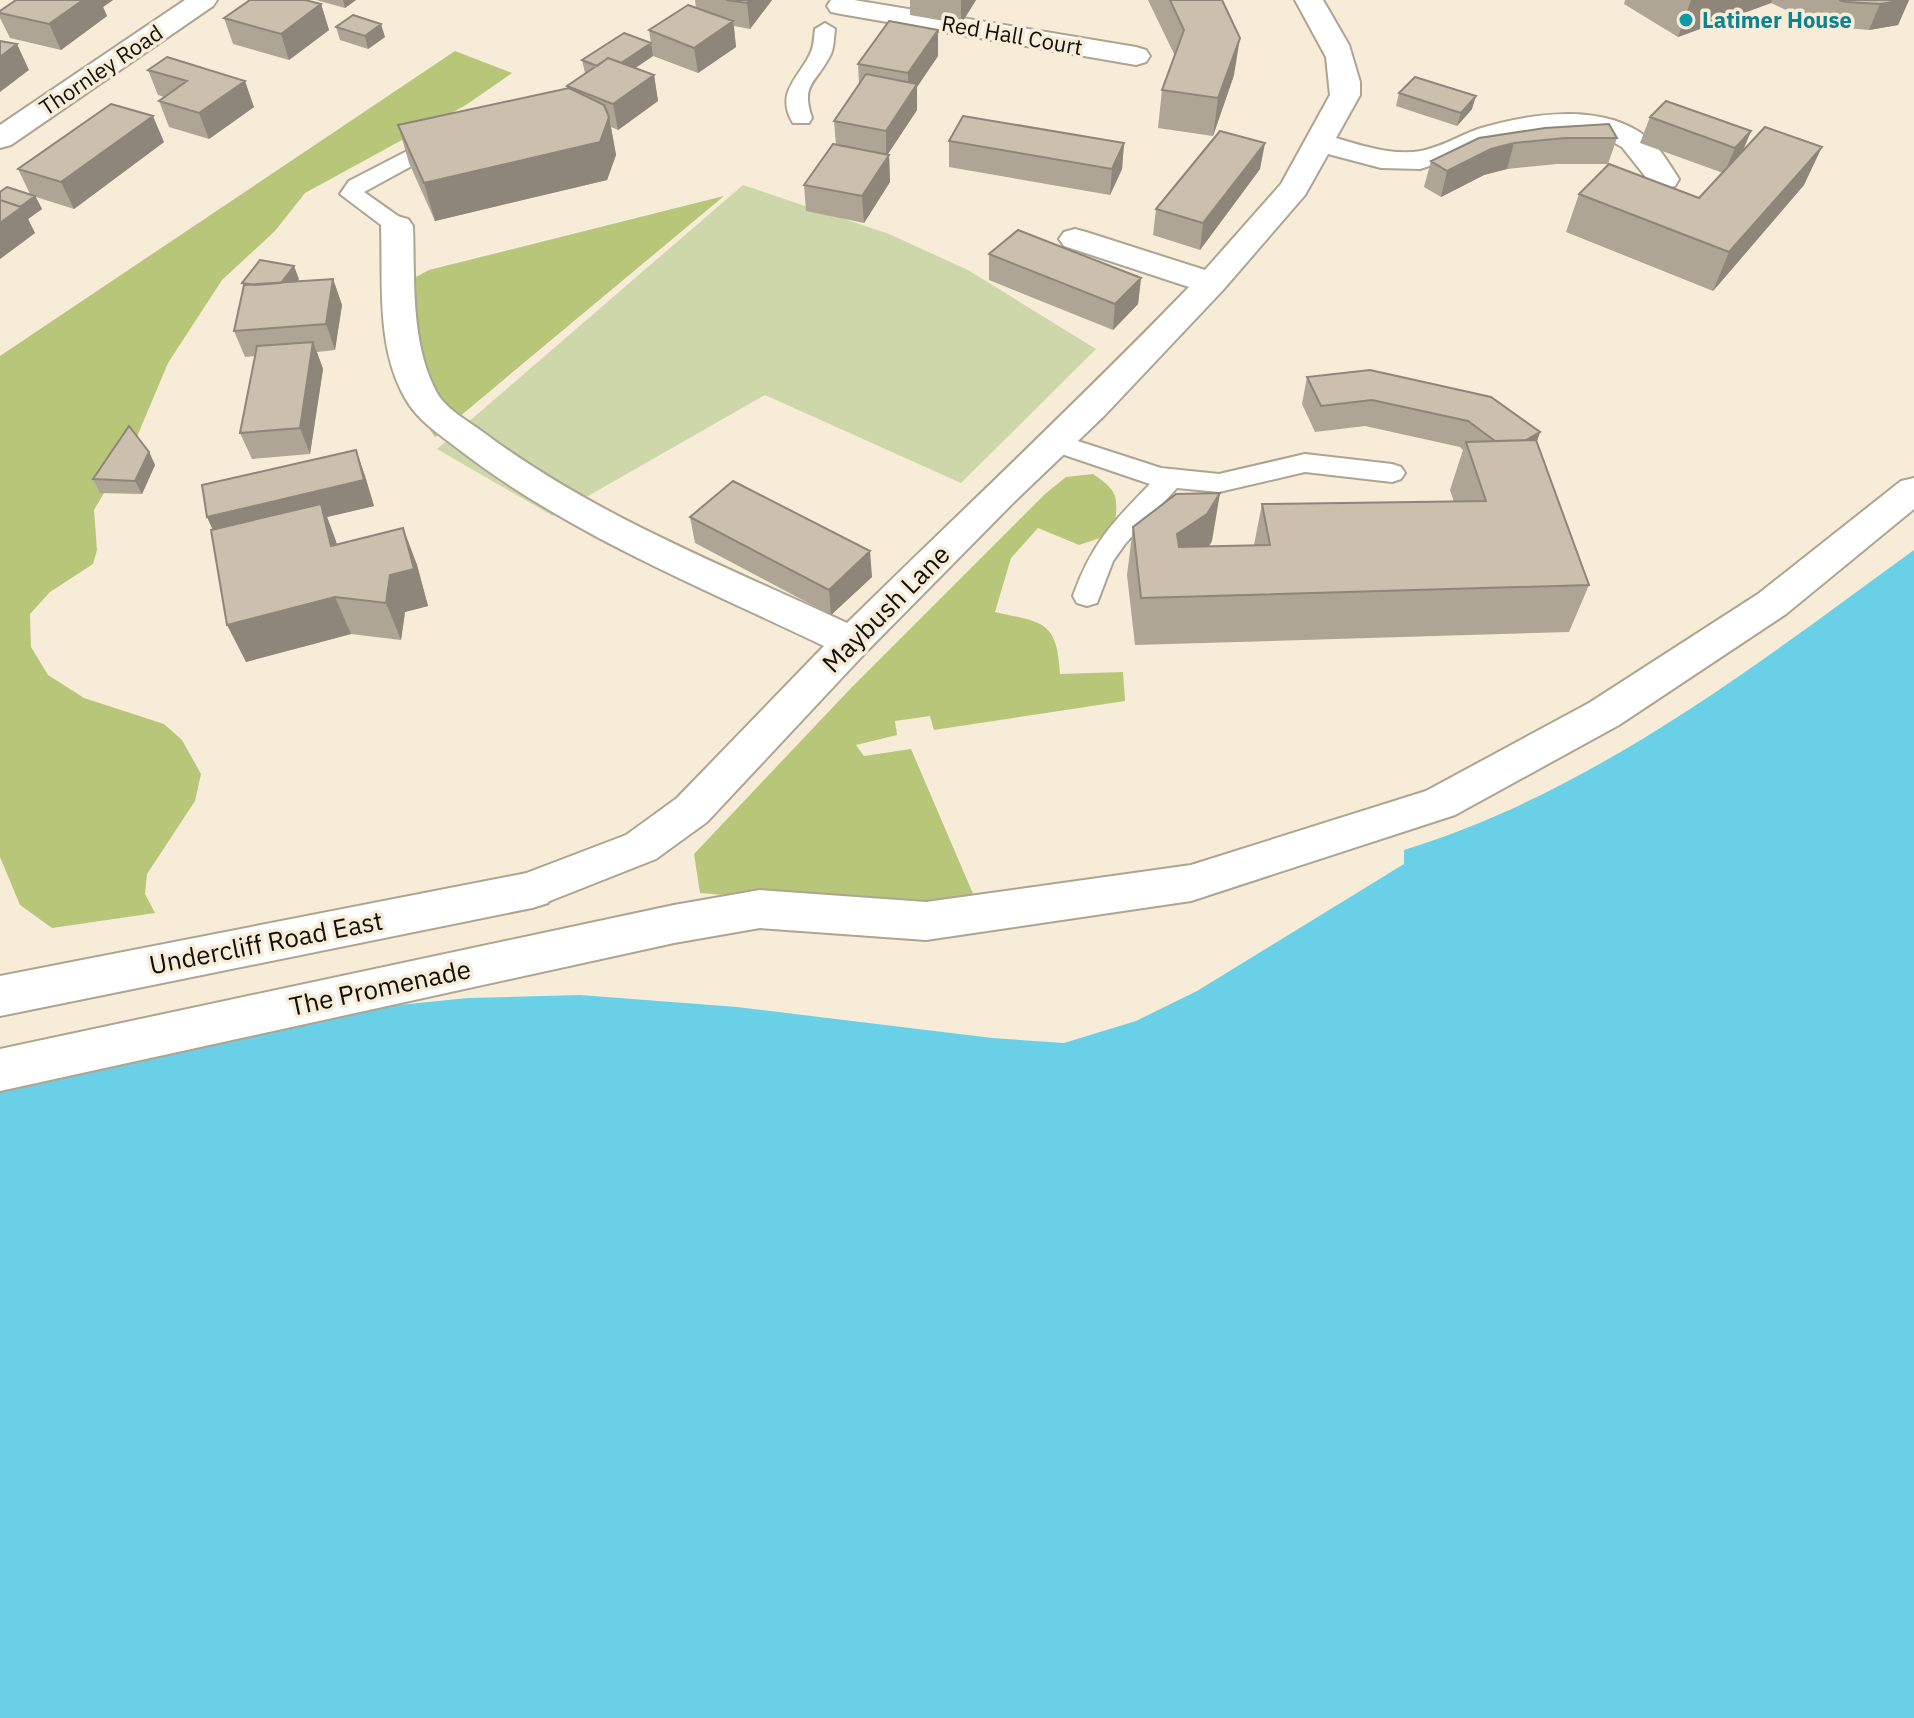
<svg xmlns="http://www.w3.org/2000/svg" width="1914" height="1718" font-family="'IBM Plex Sans',sans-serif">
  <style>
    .green { fill: #cdd7a9 }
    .forest { fill: #b8c67a }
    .water { fill: #69d0e7 }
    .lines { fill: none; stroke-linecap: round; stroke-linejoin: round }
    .service-casing { stroke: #ada491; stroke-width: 4 }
    .pedestrian-casing { stroke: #ada491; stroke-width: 4 }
    .minor-casing { stroke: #ada491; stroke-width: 4 }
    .tertiary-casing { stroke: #ada491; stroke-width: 4 }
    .service { fill: #fff; fill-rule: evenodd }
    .pedestrian { fill: #fff; fill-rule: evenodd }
    .minor { fill: #fff; fill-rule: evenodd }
    .tertiary { fill: #fff; fill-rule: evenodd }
    .wall { fill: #aea595 }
    .shaded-wall { fill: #8d8679 }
    .building { fill: #cac0ad; stroke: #8d8679; stroke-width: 2 }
    .culture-dot { fill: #0f9aa8; stroke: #f6ecd8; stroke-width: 3 }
    .labels { text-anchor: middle; stroke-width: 7; stroke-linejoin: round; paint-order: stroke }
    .far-culture-label { font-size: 22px; font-weight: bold; fill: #0d838f; stroke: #f6ecd8; text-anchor: start }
    .far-street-label { font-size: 22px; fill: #120f08; stroke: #f6ecd8 }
    .street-label { font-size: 26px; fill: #120f08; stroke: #f6ecd8 }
  </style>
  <rect width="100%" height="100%" fill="#f6ecd8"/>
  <path class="green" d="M743,185L889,234L968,270L1096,349L961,483L765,395L553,516L437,449Z"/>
  <path class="forest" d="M455,51L512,73L466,105L305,193L275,231L222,280L168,363L136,439L94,510L97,550L93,564L50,592L30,614L31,647L48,675L84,698L164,724L182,740L201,774L195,801L147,874L145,894L155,913L52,928L20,905L0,857V356Z
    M724,196L435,437L418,412L401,285L429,270Z
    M1093,474C1118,491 1118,496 1115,524L1100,538L1079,545L1038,528L1011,558L995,612C1043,623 1057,620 1060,674L1123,672L1125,701L934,730L930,716L895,721L897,735L856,745L864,756L911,749L974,896L925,911L700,893L694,854L851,688L1045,494L1066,477Z"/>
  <path class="water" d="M1914,550V1718H0V1092L349,1010L468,998L580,995L737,1007L992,1038L1064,1043L1136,1021L1197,991L1404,864V850C1593,792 1756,665 1914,550Z"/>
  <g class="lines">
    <defs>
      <path id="service" d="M825,23L835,29C834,37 834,47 831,54C817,83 800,83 812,118L809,123H793C775,93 798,79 810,54C814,47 814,37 815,29Z
        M444,132L452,134L455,139L452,144L364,192L405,221L409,226L405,231H389L340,194L349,181Z
        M1053,433L1161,468L1219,474L1305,454L1392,464L1401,467L1405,473L1401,479L1392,482L1305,472L1219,492L1177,488L1125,544L1113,561L1097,603L1087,606L1077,603L1073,596C1092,543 1112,523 1150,484L1044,448L1040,442L1044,436Z"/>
      <path id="pedestrian" d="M1914,478V509L1786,614L1619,725L1455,815L1191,901L926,940L760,928L674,943L0,1091V1049L674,905L760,890L926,902L1191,865L1426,791L1589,703L1758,594L1901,481Z"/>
      <path id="minor" d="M185,0H217L213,6L11,145L0,148V125Z
        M831,0H854L1136,47L1146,50L1150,56L1146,62L1136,65L841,14L831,12L827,6Z
        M1295,0H1323L1349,45L1360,82V95L1336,138C1363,146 1393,156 1421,151C1441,147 1459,136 1478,129C1528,114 1600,102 1645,136C1660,147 1669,164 1679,179L1675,186L1664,188L1653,186L1622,147L1608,139L1584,133H1547L1511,139L1420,169L1381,168L1328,154L1305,195L1223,290L1104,416L1015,501L866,652L707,822L656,859L532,908L516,903L510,890L516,877L626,835L677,798L824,646C699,586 568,534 457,448C438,433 417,420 405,398C376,347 383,283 381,226L386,219L397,216L408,219L413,226C415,280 410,343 437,393C446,409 468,421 483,432C593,515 723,565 847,623C961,511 1078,402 1189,287L1064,246L1059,239L1064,232L1075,229L1086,232L1205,270L1281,184L1330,95L1326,57Z"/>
      <path id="tertiary" d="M532,872L548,877L554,890L548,903L532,908L0,1016V976Z"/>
    </defs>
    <use href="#service" class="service-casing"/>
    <use href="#pedestrian" class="pedestrian-casing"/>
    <use href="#minor" class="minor-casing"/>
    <use href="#tertiary" class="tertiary-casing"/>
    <use href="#service" class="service"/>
    <use href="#pedestrian" class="pedestrian"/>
    <use href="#minor" class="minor"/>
    <use href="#tertiary" class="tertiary"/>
  </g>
  <path class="wall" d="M16,0H113L103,7L107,16L61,50L10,38L0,18V11Z
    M316,0H356L345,8Z
    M695,0H772L750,29L734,26L736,47L698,73L653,56L635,68L654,75L658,101L618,130L611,127L616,155L607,180L435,221L409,163L398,125L567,88V86L585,73L582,60L651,43L649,30L696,8Z
    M910,0H976L961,24L910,15Z
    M1148,0H1222L1234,75L1213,136L1158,128L1162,90L1175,56Z
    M1625,0H1909L1898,25L1869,30L1835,27L1809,21L1771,3L1678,37L1624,4Z
    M321,4L329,30L289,60L233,44L224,18Z
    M336,27L385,37L368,49L340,40Z
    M938,56L917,87V110L887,155H889L890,182L864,223L806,211L804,185L836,145L834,121L859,84L858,64Z
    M167,57L254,107L209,139L169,127L159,101L164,97L158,95L148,70Z
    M1399,93L1472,109L1457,126L1396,106Z
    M1650,117L1751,131L1742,153L1804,185L1713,291L1566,232L1579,194L1699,198L1723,173L1640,143Z
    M1545,128L1617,138L1608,164H1557L1507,169L1484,175L1441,197L1424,187L1431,161Z
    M949,141L1124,143L1122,169L1110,195L949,167Z
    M164,142L74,209L36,197L42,209L28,219L35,233L0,259L30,194L18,169Z
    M1260,169L1200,250L1153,235L1156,209Z
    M989,254L1141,278L1138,304L1113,330L989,280Z
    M299,279L298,281L333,279L342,305L335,350L317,352L323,369L310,454L252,459L240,433L255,356L245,357L234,331L244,287L242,283Z
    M1307,377L1540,432L1537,441L1589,585L1569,632L1135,645L1127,575L1133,527L1212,541L1209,546L1254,545L1262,504L1454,502L1450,490L1463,450L1460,447L1365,426L1315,432L1302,404Z
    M356,450L365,476L374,506L327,517L337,545L403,528L417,565L428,606L405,612L401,640L351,634L246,662L213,530L207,517Z
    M149,452L155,465L142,494L100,493L93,479Z
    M690,517L872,577L831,615L695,543Z"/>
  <path class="shaded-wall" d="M83,0H113L103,7L107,16L61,50L49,24Z
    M343,0H356L345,8Z
    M750,0H772L750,29L747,3Z
    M961,0H976L961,24Z
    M1691,0H1772L1771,3L1678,37Z
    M1905,0H1909L1898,25L1869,30L1880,4Z
    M321,4L329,30L289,60L281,34Z
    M733,21L736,47L698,73L694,48Z
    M381,24L385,37L368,49L365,36Z
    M938,30V56L917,87V110L886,157V131L908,96V73Z
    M1240,38L1234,75L1213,136L1218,98Z
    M651,43L653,56L612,84L610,71Z
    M17,44L29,70L0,92V57Z
    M654,75L658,101L618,130L613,104Z
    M245,81L254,107L209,139L199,113Z
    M1476,96L1472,109L1457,126L1461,113Z
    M153,116L164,142L74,209L61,182Z
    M609,117L616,155L607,180L435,221L424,183Z
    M1751,131L1740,157L1724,174L1735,148Z
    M1124,143L1122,169L1110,195L1112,169Z
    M1265,143L1260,169L1200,250L1203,223Z
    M1514,143L1507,169L1484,175L1441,197L1447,171L1491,149Z
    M1822,147L1804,185L1713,291L1729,252Z
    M889,155L890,182L864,223L862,196Z
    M35,196L42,209L28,219L35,233L0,259V223Z
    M294,266L299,279L282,301L277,288Z
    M1141,278L1138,304L1113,330L1115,304Z
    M333,279L342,305L335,350L326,324Z
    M313,342L323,369L310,454L300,428Z
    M1540,432L1531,459L1508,450Z
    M356,450L365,476L374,506L327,517L336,541L346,584L219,543L207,517Z
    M149,452L155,465L142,494L135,481Z
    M1220,493L1212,541L1199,562L1170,582L1177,534Z
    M403,528L417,565L428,606L405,612L401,640L386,603L390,575Z
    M870,551L872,577L831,615L829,590Z
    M335,597L351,634L246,662L227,625Z"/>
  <path class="building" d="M16,0H83L49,24L0,13V11Z
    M250,0H305L321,4L281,34L224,18Z
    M726,0H750L747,3Z
    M1170,0H1222L1240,38L1218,98L1162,90L1184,30Z
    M1839,0H1905L1880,4L1846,2Z
    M688,5L733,21L694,48L649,30Z
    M353,15L381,24L365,36L336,27Z
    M889,21L938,30L908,73L858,64Z
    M624,33L651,43L621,63L608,58L597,66L582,60Z
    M0,41L17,44L0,57Z
    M167,57L245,81L199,113L159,101L187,81L148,70Z
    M608,58L654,75L613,104L567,86Z
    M866,74L917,84L886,131L834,121Z
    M1415,77L1476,96L1461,113L1399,93Z
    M569,88L604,105L609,117L600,142L424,183L398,125Z
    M1666,101L1751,131L1735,148L1650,117Z
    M111,104L153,116L61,182L18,169Z
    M963,116L1124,143L1112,169L949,141Z
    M1609,124L1617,138H1565L1514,143L1491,149L1447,171L1431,161L1479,138L1545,128Z
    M1765,127L1822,147L1729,252L1579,194L1609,164L1699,198Z
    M1220,131L1265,143L1203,223L1156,209Z
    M833,144L889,155L862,196L804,185Z
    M7,187L35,196L20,207L0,200V192Z
    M0,200L22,207L0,223Z
    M1018,230L1141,278L1115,304L989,254Z
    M260,260L294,266L281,283L254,285L242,283Z
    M333,279L326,324L234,331L244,285Z
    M313,342L300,428L240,433L257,346Z
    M1370,370L1491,397L1540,432L1526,440L1495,441L1468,421L1372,400L1321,406L1307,377Z
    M129,426L149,452L135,481L93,479Z
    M1536,440L1589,585L1141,598L1133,527L1176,494L1220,493L1207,514L1177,534L1179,547L1270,545L1262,504L1486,501L1466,442Z
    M356,450L364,480L207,517L202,485Z
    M733,481L870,551L829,590L690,517Z
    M321,504L331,546L403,528L414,569L390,575L386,603L335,597L227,625L211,530Z"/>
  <circle class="culture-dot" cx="1686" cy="20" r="8"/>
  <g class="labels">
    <g class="far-culture-label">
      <text x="1702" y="28">Latimer House</text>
    </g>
    <g class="far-street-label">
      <text transform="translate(1012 35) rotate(10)" y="8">Red Hall Court</text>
      <text transform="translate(101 70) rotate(-34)" y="8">Thornley Road</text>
    </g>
    <g class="street-label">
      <text transform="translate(886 609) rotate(-45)" y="9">Maybush Lane</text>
      <text transform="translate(266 943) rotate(-11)" y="9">Undercliff Road East</text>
      <text transform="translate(380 988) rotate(-12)" y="9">The Promenade</text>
    </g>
  </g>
</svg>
